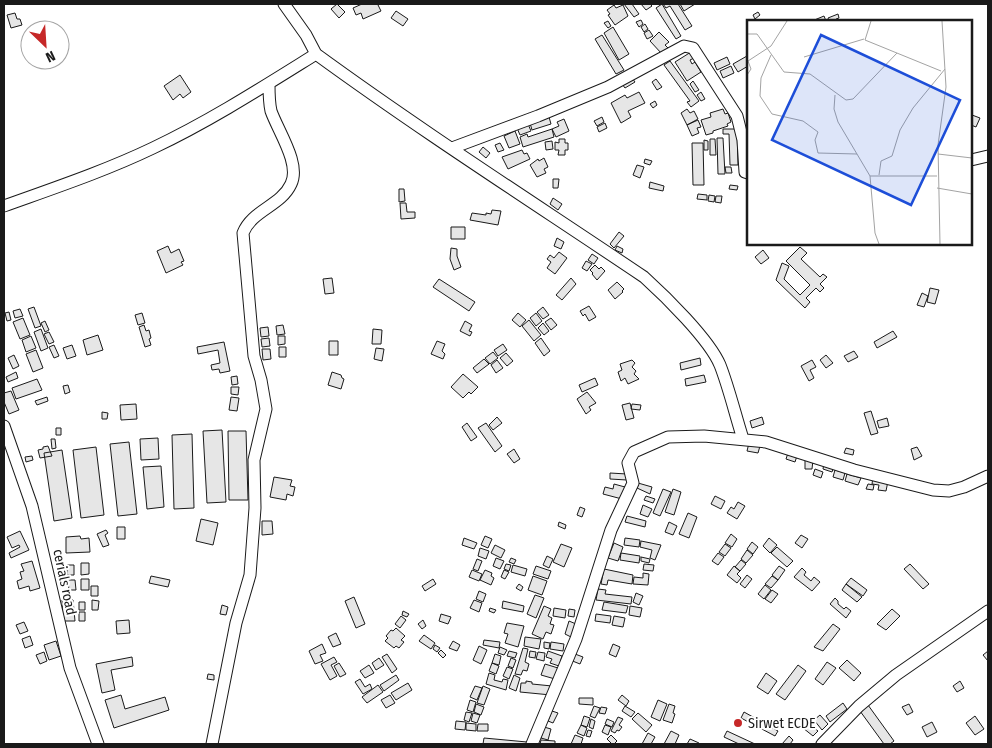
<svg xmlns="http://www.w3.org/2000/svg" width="992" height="748" font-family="'Fira Sans Condensed',sans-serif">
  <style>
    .building { fill: #e6e6e6; stroke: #1a1a1a }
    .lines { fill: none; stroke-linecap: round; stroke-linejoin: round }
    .minor-casing { stroke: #1a1a1a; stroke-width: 13 }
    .minor { stroke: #fff; stroke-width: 11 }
    .poi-dot { fill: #c62828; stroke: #fff; stroke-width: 2 }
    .labels { text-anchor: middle; stroke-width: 4; stroke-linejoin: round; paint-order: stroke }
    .street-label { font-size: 14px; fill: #1a1a1a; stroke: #fff }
    .poi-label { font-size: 14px; fill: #1a1a1a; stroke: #fff; text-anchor: start }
    .inset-road { fill: none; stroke: #a3a3a3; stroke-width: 1 }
    .view { fill: #1d4ed8; fill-opacity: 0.15; stroke: #1d4ed8; stroke-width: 2.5 }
    .inset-edge { fill: none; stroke: #1a1a1a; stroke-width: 2.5 }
  </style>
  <rect width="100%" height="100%" fill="#fff"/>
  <path class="building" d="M337,4L345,12L339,18L331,9Z
    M362,4H380L378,5L381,11L363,19L361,13L356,15L353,8Z
    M624,4H632L639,14L634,17Z
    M641,4H650L652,6L646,10Z
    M662,4L681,36L676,39L656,8Z
    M663,4H678L692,26L685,30L670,6L666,8Z
    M680,4H695L684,11Z
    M614,5L616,8L623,5L628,16L615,25L608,15L610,14L607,10Z
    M396,11L408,19L403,26L391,18Z
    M758,12L760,15L755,19L753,15Z
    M15,13L17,19H20L22,25L11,28L7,15Z
    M838,14L839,18L836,19L837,21H829L828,18Z
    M824,16L826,21H812Z
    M641,20L643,24L639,27L636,22Z
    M608,21L611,26L608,28L604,23Z
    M645,24L648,29L644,32L641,27Z
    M613,27L629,54L619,60L604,33Z
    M649,30L653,36L647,39L644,33Z
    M659,32L669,42L665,45L668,48L662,54L650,41Z
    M602,35L624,70L616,74L595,39Z
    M691,52L694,58L690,60L692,64L695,62L701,72L687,81L675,62Z
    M747,56L748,66L738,72L733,64Z
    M727,57L730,64L717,70L714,63Z
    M670,61L699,101L691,107L687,102L690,101L664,65Z
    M731,66L734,73L723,78L720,71Z
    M180,75L191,92L183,98L180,94L173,100L164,86Z
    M632,78L635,82L625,88L622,84Z
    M656,79L662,87L657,90L652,82Z
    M693,81L699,90L695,92L690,84Z
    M639,92L645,103L628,111L631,117L621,123L611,103L625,95L627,98Z
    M701,92L705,99L701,101L697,95Z
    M655,101L657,105L653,108L650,104Z
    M687,109L690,113L694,111L698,119L687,125L681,113Z
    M723,109L725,114L728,113L731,122L727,124L728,126L713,131V133L706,135L701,120L711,117L710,113Z
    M972,115L980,118L976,127L971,125Z
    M549,117L551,124L532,130L530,123Z
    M602,117L604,122L597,126L594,121Z
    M564,119L569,131L556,137L552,129L559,126L557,122Z
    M698,120L701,127L697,128L699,133L692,136L687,125Z
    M605,123L607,128L599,132L597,127Z
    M528,124L531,131L520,135L517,128Z
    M552,129L554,137L523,147L520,137L527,134L528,137Z
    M723,129H737L738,165H730L729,134H723Z
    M515,131L520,144L509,148L504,136Z
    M717,138H723L725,174H718Z
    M559,139H565V143H568V150H565V155H558L559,150H555V142L559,143Z
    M710,139H715L716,155H710Z
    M704,140L708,141V150H704Z
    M552,141L553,149L546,150L545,142Z
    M500,143L504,150L498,152L495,145Z
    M692,143H703L704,185H693Z
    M483,147L490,153L486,158L479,152Z
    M522,150L524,154L527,153L530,159L508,169L502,157Z
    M544,158L548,167L544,169L546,173L537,177L530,165L538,159L539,161Z
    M645,159L652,161L650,165L644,163Z
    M637,165L644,167L640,178L633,175Z
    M725,167H731L732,173H726Z
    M553,179H559L558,188H553Z
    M650,182L664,186L663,191L649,188Z
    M730,185L738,186L737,190L729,189Z
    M399,189H404L405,201L399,202Z
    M698,194L707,195V200L697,199Z
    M709,195L715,196L714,202L708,201Z
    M716,196H722L721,203L715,202Z
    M553,198L562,204L558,210L550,204Z
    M400,203H406L407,212H415V218L401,219Z
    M492,210L501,211L498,225L470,220L472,213L486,215V213L491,214Z
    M451,227H465V239H451Z
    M619,232L624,236L614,248L610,244Z
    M557,238L564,242L561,249L554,246Z
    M168,246L171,253L179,249L184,261L181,262L183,265L166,273L157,251Z
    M617,246L623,249L622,253L615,250Z
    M800,247L807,253L801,259L820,277L823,274L827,277L820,284L824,288L820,292L816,288L806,298L810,302L805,308L776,280L782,263L789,266L784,279L800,295L810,285L786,261Z
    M451,248L457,249V256L461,267L454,270L450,259Z
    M763,250L769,258L761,264L755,257Z
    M559,252L567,258L555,274L547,268L551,262L547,259L550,255L554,258Z
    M592,254L598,258L594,264L588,260Z
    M586,261L592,264L587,271L582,268Z
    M595,265L599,269L601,267L605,271L597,280L592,274L593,273L590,270Z
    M332,278L334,293L325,294L323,279Z
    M571,278L576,284L562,300L556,295Z
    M439,279L475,302L469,311L433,287Z
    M617,282L624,289L622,291L623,292L615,299L608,290Z
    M930,288L939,290L935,304L927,302Z
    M922,293L928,296L924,307L917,305Z
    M589,306L596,317L589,321L585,314L583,316L580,311Z
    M34,307L41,326L35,328L28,309Z
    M543,307L549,315L543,319L537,312Z
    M20,309L23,316L15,318L13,311Z
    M9,312L11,320L7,321L5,313Z
    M142,313L145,323L138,325L135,315Z
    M518,313L526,320L520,327L512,320Z
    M536,313L542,321L536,326L530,318Z
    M23,318L30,335L20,339L13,322Z
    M551,318L557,325L551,330L545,322Z
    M529,320L541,335L534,341L522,326Z
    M45,321L49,330L45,332L41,323Z
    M465,321L472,325L469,331L472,332L470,336L460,331Z
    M543,323L549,331L544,335L538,328Z
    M144,325L146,331L149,330L151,338L149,339L151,345L145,347L139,327Z
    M283,325L285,334L277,335L276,326Z
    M268,327L269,336L261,337L260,328Z
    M41,329L48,348L41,351L34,332Z
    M373,329L382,330L381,344H372Z
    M893,331L897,337L877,348L874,342Z
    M49,332L54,342L49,344L44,334Z
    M98,335L103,350L87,355L83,340Z
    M31,336L36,348L26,352L22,340Z
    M278,336H285V344L278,345Z
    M269,338L270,346L262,347L261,339Z
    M541,338L550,351L544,356L535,343Z
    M329,341H338V355H329Z
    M437,341L445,344L442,351L445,354L443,359L431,354Z
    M224,342L230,371L220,373L219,369L212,370L211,365L220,363L218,350L198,354L197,347Z
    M503,344L507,350L498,356L494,350Z
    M54,345L59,356L54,358L49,347Z
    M72,345L76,356L67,359L63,348Z
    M279,347H286V357H279Z
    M376,348L384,349L382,361L374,359Z
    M262,349H270L271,359L263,360Z
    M36,350L43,368L33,372L26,354Z
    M854,351L858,357L848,362L844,356Z
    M493,352L498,358L490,364L485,358Z
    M506,353L513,361L507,366L500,358Z
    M14,355L19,366L13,369L8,358Z
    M826,355L833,363L826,368L820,360Z
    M700,358L701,365L681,370L680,363Z
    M484,359L489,364L477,373L473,368Z
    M497,360L503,368L496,373L491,365Z
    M632,360L635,363L632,367L636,371L634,374L639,379L628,384L625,378L621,381L618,372L622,370L620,364Z
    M812,360L816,367L810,370L814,378L809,381L801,366Z
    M16,372L18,378L8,382L6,377Z
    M332,372L341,375L342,378L344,379L341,389L328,385Z
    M463,374L478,387L471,394L469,392L463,398L451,387Z
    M704,375L706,382L686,386L685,379Z
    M237,376L238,384L232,385L231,377Z
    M595,378L598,385L582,392L579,385Z
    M37,379L42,390L16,399L12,388Z
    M68,385L70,392L65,394L63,386Z
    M231,387H239L238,395L231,394Z
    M11,391L19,410L9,414L4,402V393Z
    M587,392L596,403L589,407L591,410L586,414L577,399Z
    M47,397L48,401L37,405L35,401Z
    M231,397L239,398L237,411L229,410Z
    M630,403L634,418L626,420L622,405Z
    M136,404L137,419L121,420L120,405Z
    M632,404L641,405L640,410L631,409Z
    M871,411L878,433L871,435L864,413Z
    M102,412L108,413L107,419H102Z
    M497,417L502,423L493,430L489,425Z
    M762,417L764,424L752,428L750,421Z
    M887,418L889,426L879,428L877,421Z
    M467,423L477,437L471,441L462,427Z
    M486,423L502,446L495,452L478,428Z
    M56,428H61V435H56Z
    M222,430L226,502L207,503L203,431Z
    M228,431H246L248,500H229Z
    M192,434L194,508L174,509L172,435Z
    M158,438L159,459L141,460L140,439Z
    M51,439H55L56,448L52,449Z
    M129,442L137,514L118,516L110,444Z
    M749,443L760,446L758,453L747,451Z
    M48,446L52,456L40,458L38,450L43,449V447Z
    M96,447L104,515L81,518L73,450Z
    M917,447L922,456L914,460L911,449Z
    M846,448L854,450L853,455L844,453Z
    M514,449L520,459L514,463L507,454Z
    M62,450L72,518L54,521L44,453Z
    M788,453L797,456L795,462L786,459Z
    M32,456L33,460L26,462L25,457Z
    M805,460H813L812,469H805Z
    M824,463L834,466L832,472L823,469Z
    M161,466L164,507L147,509L143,467Z
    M815,469L823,472L821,478L813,475Z
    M835,470L845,473L843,480L833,477Z
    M610,473L627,474V480L610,479Z
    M847,474L861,478L858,485L845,481Z
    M274,477L292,480L290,486L295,487L293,496L287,494L286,500L270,497Z
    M873,477L888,481L886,491L878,490L879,485L872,484Z
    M638,483L652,487L650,494L637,488Z
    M614,484L625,487L622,499L603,494L605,487L613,489Z
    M868,484L874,485L873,490L866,489Z
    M663,489L671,492L660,516L653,513Z
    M673,489L681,492L674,515L665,512Z
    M646,496L655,499L653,503L644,500Z
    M715,496L725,501L721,509L711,504Z
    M738,502L745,506L737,519L727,513L731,507L734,509Z
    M643,505L652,509L648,517L640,514Z
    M580,507L585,509L582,517L577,515Z
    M688,513L697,517L689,538L679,534Z
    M627,516L646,521L645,527L625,522Z
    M201,519L218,523L213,545L196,541Z
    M262,521H272L273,534L262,535Z
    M559,522L566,525L565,529L558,526Z
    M669,522L677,526L673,535L665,532Z
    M117,527H125V539H117Z
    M106,530L108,533L105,535L109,545L103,547L97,534Z
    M20,531L29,550L11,558L9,553L20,547L19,545L12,548L7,537Z
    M731,534L737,539L732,547L725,543Z
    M801,535L808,539L802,548L795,543Z
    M80,536L81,539L89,538L90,552L66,553V537Z
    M485,536L492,539L488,548L481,545Z
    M464,538L477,543L474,549L462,545Z
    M625,538L640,540L639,547L624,545Z
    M769,538L777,545L770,553L763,546Z
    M641,541L661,545L655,560L650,558L652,550L640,547Z
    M752,542L758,547L753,554L747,549Z
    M614,543L623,547L618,561L608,558Z
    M561,544L572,548L564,567L553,562Z
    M725,544L731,548L725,556L719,552Z
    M495,545L505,550L501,558L491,553Z
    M777,547L793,561L787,567L771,553Z
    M480,548L489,551L486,559L478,556Z
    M747,550L753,555L746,563L741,559Z
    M621,553L640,556L639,563L620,560Z
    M718,553L724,557L718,565L712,561Z
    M547,556L553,559L549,568L543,565Z
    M641,557L650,559L649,563L641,561Z
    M496,558L504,561L500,569L493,566Z
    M511,558L516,560L514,564L509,562Z
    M477,559L482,561L478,571L473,569Z
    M741,560L746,564L740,571L735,567Z
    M32,561L40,588L30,591L29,586L19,589L17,581L22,579L20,572L24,571L21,564Z
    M81,563H89V574L81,575Z
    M506,564L511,565L509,571L504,569Z
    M644,564L654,565L653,571L643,570Z
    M910,564L929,584L923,589L904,569Z
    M67,565H74V575H67Z
    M513,565L527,569L525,576L511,572Z
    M536,566L551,571L548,579L533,574Z
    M734,566L740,571L737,574L741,578L737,583L727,575Z
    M779,566L785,570L778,580L772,575Z
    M802,568L806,572L804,575L811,581L814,577L820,582L812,591L794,577Z
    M604,569L633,575L632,584L608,580L607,585L601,584Z
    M472,570L482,574L479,581L469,577Z
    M485,570L492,573L491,576L494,578L491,585L480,580Z
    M504,570L509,572L505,579L501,577Z
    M643,573L649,574L648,585L633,584L634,577L643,578Z
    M747,575L752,579L745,588L740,584Z
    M151,576L170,580L168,587L149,583Z
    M533,576L547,581L542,595L528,590Z
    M772,576L778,580L771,588L765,584Z
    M851,578L867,590L863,596L846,584Z
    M81,579H89V590H81Z
    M433,579L436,584L425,591L422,586Z
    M68,580H75L76,590H69Z
    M519,584L523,587L521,591L516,588Z
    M846,584L862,597L857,602L842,590Z
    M765,585L771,590L764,599L758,594Z
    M91,586H98V596H91Z
    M598,589L606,590L605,594L632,597L631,604L596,600Z
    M772,590L778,594L771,603L765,599Z
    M479,591L486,594L483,602L476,599Z
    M636,593L643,596L639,605L633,602Z
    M535,595L544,598L536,618L527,614Z
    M354,597L365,624L356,628L345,601Z
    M835,598L838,601V604L844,609L846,607L851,611L846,618L830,604Z
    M62,600H73L75,621H63Z
    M92,600L99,601L98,610H92Z
    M474,600L482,603L479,612L470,608Z
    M503,601L524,606L523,612L502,608Z
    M79,602H85V610H79Z
    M604,602L628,606L626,613L602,610Z
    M222,605L228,607L226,615L220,614Z
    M544,606L551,609L548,616L552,618L550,624L554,625L551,634L546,632L543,639L532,634Z
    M630,606L642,608L640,617L629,615Z
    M490,608L496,610L494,613L489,611Z
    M554,608L566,610L565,618L553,616Z
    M569,609L575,610L574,617L568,616Z
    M892,609L900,616L886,630L877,624Z
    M403,611L409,614L407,617L402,615Z
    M79,612H85V621H79Z
    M441,614L451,617L448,624L439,621Z
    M596,614L611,616L610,623L595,621Z
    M401,616L406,620L400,628L395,624Z
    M614,616L625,618L623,627L612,625Z
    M129,620L130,633L117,634L116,621Z
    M423,620L426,626L422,629L418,624Z
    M569,621L576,624L571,637L565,634Z
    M24,622L28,631L20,634L16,625Z
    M507,623L524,626L518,647L505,643L508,634L504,633Z
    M833,624L840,629L823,651L814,647Z
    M396,628L405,636L401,640L404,642L399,648L396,646L394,648L385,641L388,638L386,636L391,630L393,631Z
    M336,633L341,644L333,647L328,637Z
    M424,635L435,643L431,649L419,641Z
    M30,636L33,645L25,648L22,639Z
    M525,637L541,639L539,649L524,646Z
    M484,640L500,642L499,648L483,645Z
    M56,641L61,656L49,660L44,645Z
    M453,641L460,645L457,651L449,648Z
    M544,642L550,643L549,649L544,648Z
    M551,642L564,644L563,651L550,649Z
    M322,644L326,653L320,655L323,661L315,664L309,651Z
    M613,644L620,647L616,657L609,654Z
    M435,645L440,648L437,652L433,649Z
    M479,646L487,650L481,664L473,660Z
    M500,647L507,650L504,655L498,653Z
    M523,648L528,649L525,662L529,664L527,671L523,670L521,675L515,674Z
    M441,650L446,655L443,658L438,653Z
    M509,651L517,653L515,658L507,656Z
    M530,651L536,652L535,658L529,657Z
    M548,651L562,656L559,666L550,663L552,659L546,657Z
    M988,651V661L983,655Z
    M44,652L47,661L40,664L36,655Z
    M538,652L545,653L544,661L536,659Z
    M387,654L397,669L392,673L382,657Z
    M495,654L501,656L499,665L492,663Z
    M575,654L583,657L580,664L570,660Z
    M132,657L133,666L111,670L115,690L102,693L96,664Z
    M334,657L337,662L331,665L337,676L330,680L321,664Z
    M379,658L384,665L376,670L372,663Z
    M511,658L516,660L513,668L508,666Z
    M847,660L861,673L854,681L839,668Z
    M827,662L836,668L823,685L815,679Z
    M339,663L346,674L340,677L334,666Z
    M492,663L499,666L496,674L489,671Z
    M545,664L558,668L555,679L541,675Z
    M369,665L374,673L365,678L360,671Z
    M798,665L806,671L785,700L776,694Z
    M507,667L513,669L509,679L503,676Z
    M489,673L495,675L494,680L502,682L503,679L508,680L506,690L486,684Z
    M766,673L777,681L768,694L757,687Z
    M208,674L214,675V680L207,679Z
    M396,675L399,680L384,691L380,685Z
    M514,675L520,678L516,691L509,688Z
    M360,679L365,687L370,684L372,689L363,694L355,682Z
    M526,681L532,682V684L552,686L551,695L520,692L521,683H526Z
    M960,681L964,688L957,692L953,686Z
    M408,683L412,690L396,700L391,693Z
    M378,685L383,692L367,703L362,697Z
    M475,686L482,688L477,700L470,697Z
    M483,686L490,689L484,705L477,703Z
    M121,695L125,709L165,697L169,710L114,728L105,700Z
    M390,695L395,703L386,708L381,700Z
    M622,695L629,701L626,706L618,700Z
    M579,698H593V705L579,704Z
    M470,700L476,702L473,712L467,710Z
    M658,700L667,704L660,721L651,717Z
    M843,703L847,709L830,722L826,716Z
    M476,704L484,707L481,715L474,712Z
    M669,704L675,706L673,713L675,714L672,723L663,720Z
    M909,704L913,712L907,715L902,707Z
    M868,705L894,741L890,744H884L860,711Z
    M594,706L600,708L595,718L590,716Z
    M625,706L635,712L631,717L622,711Z
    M601,707L607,708L605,714L599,713Z
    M552,711L558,713L553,723L548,721Z
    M466,712L472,713L469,722L464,720Z
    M744,712L778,731L775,736L741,718Z
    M473,713L480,715L477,723L471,721Z
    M638,713L652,725L646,732L632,719Z
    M820,715L828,724L822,730L814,720Z
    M584,716L590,718L587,727L581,725Z
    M975,716L984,729L975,735L966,723Z
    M618,717L623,719L619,725L622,727L619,731L617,730L615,733L611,731Z
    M591,719L595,721L593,729L589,727Z
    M607,719L614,722L612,727L605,724Z
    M456,721L466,722L465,730L455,729Z
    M932,722L937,732L927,737L922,727Z
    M466,723L476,724V731L466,730Z
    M808,723L818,731L813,736L803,728Z
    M478,724H488V731H477Z
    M581,725L587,728L584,736L577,733Z
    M605,725L611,727L608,735L602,732Z
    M544,727L551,729L548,740L541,738Z
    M588,730L592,731L590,737L586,736Z
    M671,731L679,735L675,744H664Z
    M727,731L755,744H739L724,737Z
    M648,733L655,737L651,744H642Z
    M575,735L583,738L581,744H571Z
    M611,735L617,741L614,744H612L607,739Z
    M789,736L793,740L790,744H782Z
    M484,738L527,742V744H483Z
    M690,739L699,743L698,744H687Z
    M541,740L555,741V744H540Z"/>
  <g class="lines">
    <defs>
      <path id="minor" d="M284,4L306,35L316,54
        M452,148L538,116L608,87L684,46L693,48L737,116L743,140L745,172L748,173
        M971,160L988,156
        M4,206C54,188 105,171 153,148C210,121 263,87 316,54C423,132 534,203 644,277C665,296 709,339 720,365C729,388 735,414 743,439
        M4,426L32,506L70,668L98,744
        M212,744L236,623L250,575L255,508L254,460L266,409L261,380L254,356L243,233C252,210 281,206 291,184C301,164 278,131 271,111C269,102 269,93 269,84
        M532,744L576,639L611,530L633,483L628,463L634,452L668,437L704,436L766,442L854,470L933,490L949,491L964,487L988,476
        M822,744L859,706L896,675L988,611"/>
    </defs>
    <use href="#minor" class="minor-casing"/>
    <use href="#minor" class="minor"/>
  </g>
  <circle class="poi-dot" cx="738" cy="723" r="5"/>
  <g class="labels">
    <g class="street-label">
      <text transform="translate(65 582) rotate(78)" y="5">cerials road</text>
    </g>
    <g class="poi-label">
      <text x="748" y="728">Sirwet ECDE</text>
    </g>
  </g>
  <g transform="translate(747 20)">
    <rect width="225" height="225" fill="#fff"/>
    <path class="inset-road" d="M124,1L118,20L194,51M0,14H10L37,52L63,54L99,80L106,79L150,33M24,35L14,58L13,76L25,94L56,101L71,112L68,120L71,133L110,134M57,37L117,19M0,55L4,49L1,41L24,26L40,1M88,75L87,89L91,102L123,156H190M191,134L225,138M132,155L134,141L145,136L153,110L166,88L198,49M123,156L128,213L132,224M190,168L225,174M193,224L191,125L199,67L195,1"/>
    <path class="view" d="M74,15L213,80L164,185L25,120Z"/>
    <rect width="225" height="225" class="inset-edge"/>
  </g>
  <rect width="992" height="748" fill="none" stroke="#1a1a1a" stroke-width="10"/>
  <g transform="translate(45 45) rotate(155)"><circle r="24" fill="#ffffff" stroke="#a3a3a3"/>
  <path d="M0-4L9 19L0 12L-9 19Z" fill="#c62828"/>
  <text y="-8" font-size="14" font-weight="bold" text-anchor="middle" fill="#1a1a1a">N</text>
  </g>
</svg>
